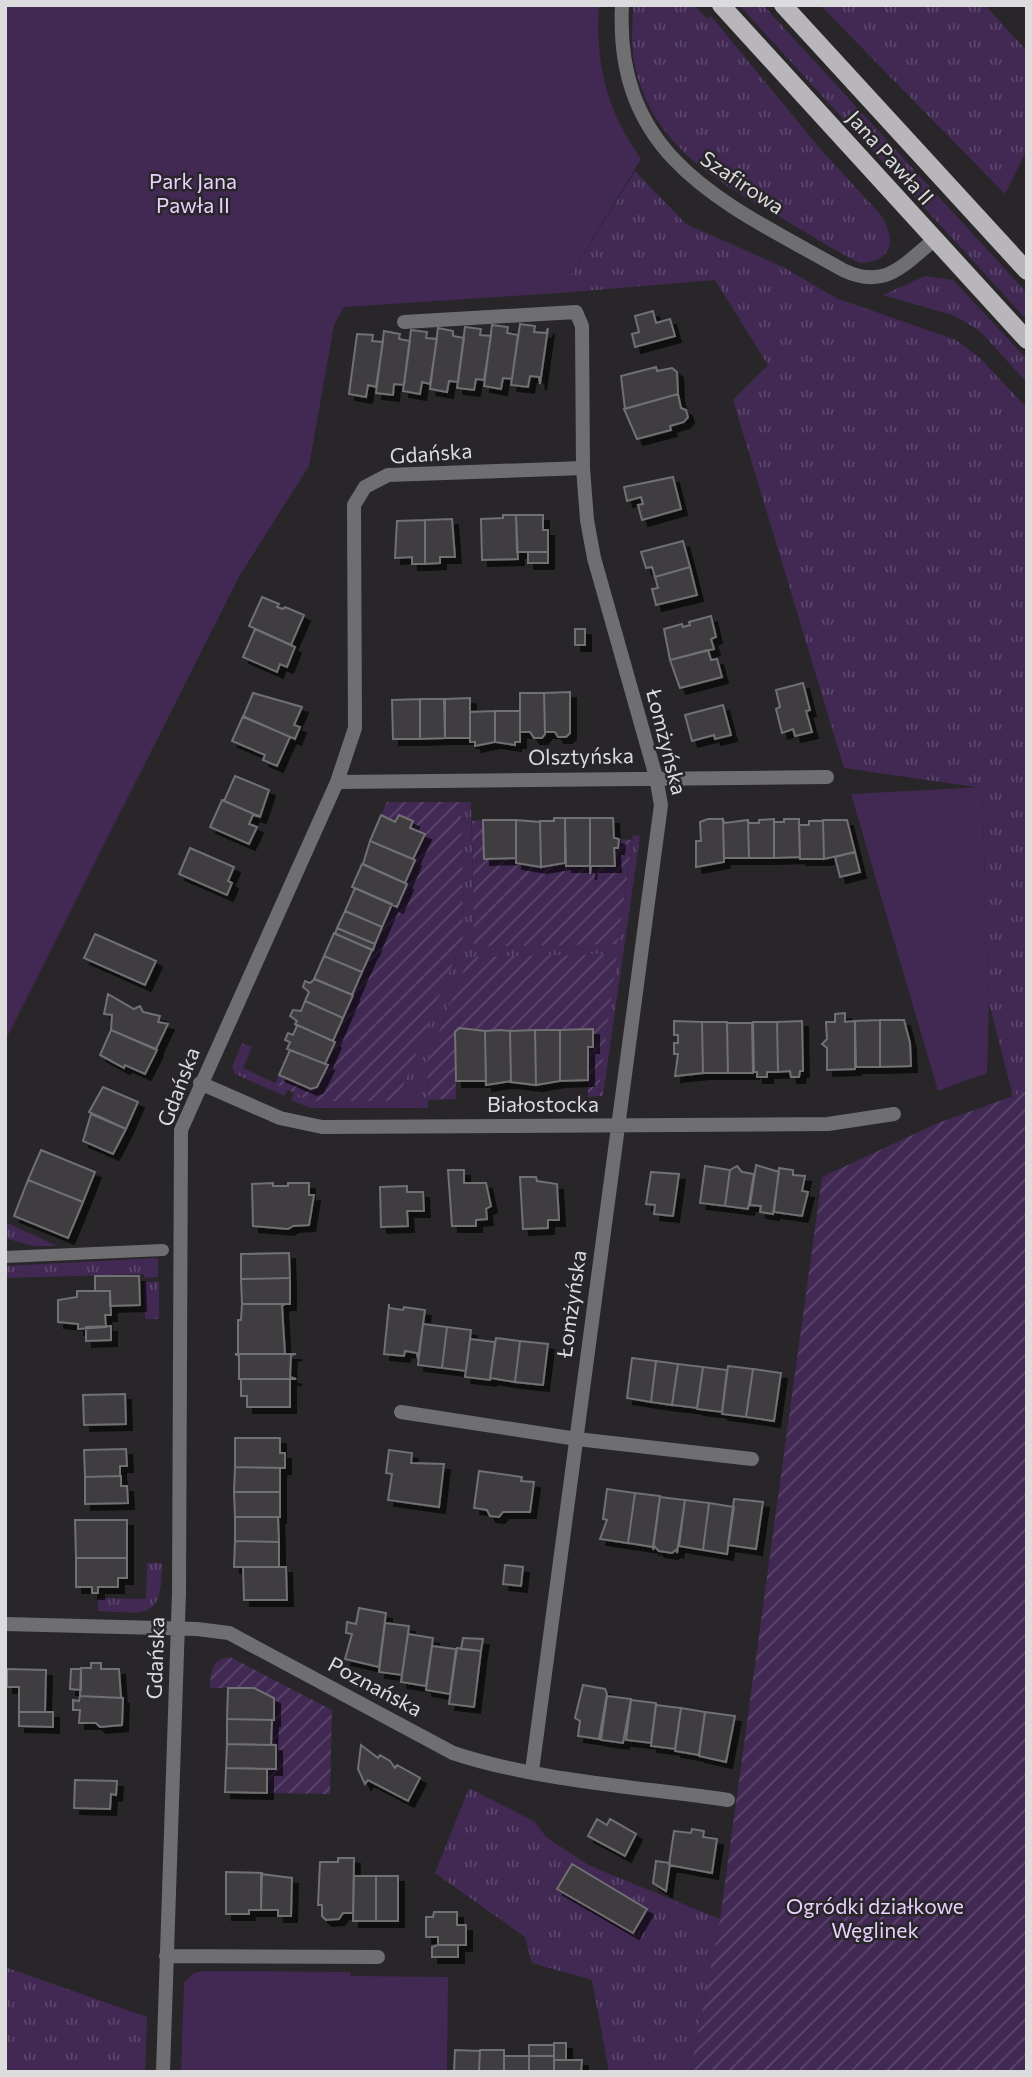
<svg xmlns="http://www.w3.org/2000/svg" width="1032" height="2077" font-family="Commissioner,sans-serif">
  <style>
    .grass { fill: url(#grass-tufts) }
    .park { fill: #412954 }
    .garden { fill: url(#garden-furrows) }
    .building { fill: #3f3d40; stroke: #716f73; stroke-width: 2; filter: url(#shadow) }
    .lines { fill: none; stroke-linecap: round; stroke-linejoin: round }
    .service { stroke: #6f6e70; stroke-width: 12 }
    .minor { stroke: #6f6e70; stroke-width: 14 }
    .primary { stroke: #b8b6ba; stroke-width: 18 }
    .labels { text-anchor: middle; stroke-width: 5; stroke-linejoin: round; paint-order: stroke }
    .street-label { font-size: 21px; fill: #dcdbdd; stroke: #282629 }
    .park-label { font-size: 21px; fill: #e9d1ff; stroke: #282629 }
  </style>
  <defs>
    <pattern id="grass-tufts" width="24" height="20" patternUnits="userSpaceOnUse" patternTransform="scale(1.75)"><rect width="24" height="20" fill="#412954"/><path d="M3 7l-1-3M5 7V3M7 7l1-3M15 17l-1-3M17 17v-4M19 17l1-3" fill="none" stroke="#5c476c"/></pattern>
    <pattern id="garden-furrows" width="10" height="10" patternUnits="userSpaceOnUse" patternTransform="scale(1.75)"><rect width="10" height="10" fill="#412954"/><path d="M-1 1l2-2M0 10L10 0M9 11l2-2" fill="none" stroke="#5c476c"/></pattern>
    <filter id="shadow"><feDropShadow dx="6" dy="6" stdDeviation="0" flood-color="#0009"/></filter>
  </defs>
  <rect width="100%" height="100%" fill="#282629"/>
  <path class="grass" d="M633,5H694L707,19L711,16L822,151L880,214C897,239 893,262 860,263C829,248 801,229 771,212C704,174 645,136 633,54C631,38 633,21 633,5Z
    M739,5H763L1027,293V320Z
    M820,5H985L1027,51V149L1005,194Z
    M635,171L686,224L783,267L836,298L956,340L980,358L1027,408V1091L1013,1096L989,1003L982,788L844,768L733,400L768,365L715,280L560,293Z
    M925,276L953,280L1027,359V383L980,331L955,316L883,295Z
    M461,802H471L474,947L618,944L633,835L640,836L603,1096H598L616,954L469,957L427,1062L428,1108H310L291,1100L294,1092L313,1101H397L463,938Z
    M242,1043L252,1047L243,1068L288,1089L284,1096L235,1074L232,1067Z
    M5,1222L57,1246H33L5,1238Z
    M158,1258V1277L145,1278L144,1274L5,1278V1266Z
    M144,1282H159V1319H145Z
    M147,1563H162C162,1621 147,1613 98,1611V1598L146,1599Z
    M469,1788L535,1822L546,1837L590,1866L720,1919L690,2072H609L592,1980L532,1963L525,1937L435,1873Z
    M5,1967L147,2017L145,2072H5Z"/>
  <path class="park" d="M5,5H599C595,64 607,111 641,159L560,293L344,307L334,325L309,466L240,575L5,1041Z
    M982,787L989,1003L987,1073L938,1091L851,794Z
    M202,1971L350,1972L351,1976L448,1977L447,2072H181L184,1982L194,1973Z"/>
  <path class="garden" d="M387,802H461L463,938L397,1101H312L275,1084L279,1075L311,1089L320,1084L352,995L392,904L407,884L413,859L424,834L410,828L413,821L399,815L395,822L381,815Z
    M483,820L484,859L516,858L517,863H531L532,867H551V863L614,866V848L618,847L619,839L632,840L618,944L474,947L472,821Z
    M617,954L598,1096L588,1097V1047L592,1029L471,1031L469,1028H459L455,1032L456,1099L428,1100L427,1062L469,957Z
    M1027,1091V2072H690L720,1919L822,1177L938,1123Z
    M230,1657L332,1710L330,1794L267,1793V1769H276V1745H271L274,1698L254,1688H210C211,1671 211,1660 230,1657Z"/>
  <path class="building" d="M653,311L656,323L670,319L675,336L635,347L632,334L639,332L635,316Z
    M520,324L535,326L534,332L546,333L548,328L540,384L539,377L530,376L528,387L511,385Z
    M492,325L508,327L507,333L518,335L512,379L503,378L501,389L484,386Z
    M465,327L481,329L480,335L491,336L484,380L476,379L474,390L457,388Z
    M438,328L453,331V336L464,338L458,382L449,381L447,392L430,389Z
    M411,330L427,332L426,338L437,339L430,384L422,382L420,394L403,391Z
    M384,331L400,334L399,339L410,341L404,385L394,384L393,395L376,393Z
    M357,334L373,335L372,341L383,342L376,387L368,385L366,397L349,394Z
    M656,367L657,371L672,368L677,372L678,394L625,409L621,376Z
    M678,394L681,408L686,410L688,417L684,422L670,426L671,430L637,439L624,409Z
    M673,477L681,509L642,520L638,505L643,504L641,497L627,501L624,487Z
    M503,515H516L518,559L482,560L481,519L503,518Z
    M516,515H543V530H548V552H517Z
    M452,519L455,557H440V563L425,564V520Z
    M425,520V564H412V557L395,558L397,521Z
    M683,541L690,567L655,577L652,567L646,568L641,552Z
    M528,552H548V563H528Z
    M690,567L697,595L656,605L652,589L658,588L655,577Z
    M262,597L279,604L277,607L283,609L285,607L304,615L291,645L249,626Z
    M711,616L716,637L711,639L714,649L670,660L664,629L682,624L683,627L690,625L689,622Z
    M255,629L295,647L287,667L280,664L277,672L243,657Z
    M575,629H585V645H575Z
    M708,650L711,660L717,659L722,677L680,688L670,660Z
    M803,683L810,710L806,711L812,732L795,736L793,729L782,733L776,709L780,707L776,690Z
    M570,692V733L566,737H558L555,732H545L544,693Z
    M253,693L302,707L294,725L300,727L295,739L243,717Z
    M520,693H544L545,734L542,738H534L530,732H520Z
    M470,698V738H445V699Z
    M420,699H444L445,738L420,739Z
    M420,699V739H393L392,700Z
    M723,705L731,735L715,739L714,735L692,741L685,715Z
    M495,711V742L475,746V742H470V712Z
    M495,711H520V742H515V745L495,742Z
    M243,716L290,737L277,766L263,760L265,755L232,741Z
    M235,776L269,790L260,817L224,801Z
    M222,800L261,817L253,815L249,824L257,827L249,844L210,827Z
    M381,815L395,822L399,815L413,821L410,828L425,834L413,859L370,841Z
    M554,818H565V863L541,867L540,821H554Z
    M565,818H590V866H566Z
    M590,818H613L614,838L619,839L618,848H614L615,866H591L590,874Z
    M708,819H723L724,862L696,867V841H701L700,822Z
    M774,819V858H749L748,820L749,823H759V820Z
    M784,819H799L800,857L774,858V822H784Z
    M483,820H516V858L484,859Z
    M516,820L540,822L541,867L516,863Z
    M723,820L725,823L748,820L749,858H724Z
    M823,820H847L855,852L824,859Z
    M809,821H823L824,859H800L799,825H809Z
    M370,841L415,860L405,883L363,864Z
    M190,848L234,867L228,881L232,883L227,895L179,874Z
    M855,852L860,872L840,877L835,857Z
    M362,864L407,884L397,907L352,887Z
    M355,888L392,904L382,927L345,911Z
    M345,911L382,927L375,944L337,928Z
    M337,928L375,944L373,950L335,934Z
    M334,933L372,950L362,972L324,956Z
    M95,934L156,961L145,985L84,958Z
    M324,956L362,972L352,995L314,979Z
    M315,979L353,995L343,1018L305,1001L309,992L303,987L305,981L310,983Z
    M108,994L134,1009L140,1006L143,1012L160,1016L158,1022L168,1024L156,1049L111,1030L112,1015L104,1014Z
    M305,1001L343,1018L333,1041L295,1024L297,1021L290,1016L293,1010L301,1011Z
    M845,1013V1022L855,1021V1069L827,1070V1048L822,1044L827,1039L826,1022H835V1014Z
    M880,1020V1067H856L855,1021Z
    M880,1020H904L910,1043L911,1066L880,1067Z
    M674,1021L702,1022L703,1073L675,1076L678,1054H674V1043H678V1035H674Z
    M802,1021L803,1071H800L799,1077H791L790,1071L778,1072L777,1022Z
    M702,1022H727L728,1073H703Z
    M753,1022H777L778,1072H767V1077H757V1072H754Z
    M727,1023H752L753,1073H728Z
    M295,1024L335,1042L325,1064L287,1049L290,1042L285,1040L288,1033L293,1035L297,1026Z
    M459,1028L485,1031L486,1081H456L455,1032Z
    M593,1029V1047H588V1080L560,1081V1030Z
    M111,1030L157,1050L145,1074L125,1065L124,1068L100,1055Z
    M501,1030L510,1031L511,1081L486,1085L485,1031Z
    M535,1030H560V1081L536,1085Z
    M535,1030L536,1085L511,1082L510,1031Z
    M290,1050L328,1065L317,1087L311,1089L279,1075Z
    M103,1087L138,1102L126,1129L89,1112Z
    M91,1114L126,1129L113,1154L83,1141Z
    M41,1150L95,1172L83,1202L28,1180Z
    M756,1165L779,1172L773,1214L760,1212L761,1206L750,1205Z
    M705,1166L730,1170L725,1206L700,1203Z
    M737,1166L742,1172L754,1174L748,1209L725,1206L730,1170Z
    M779,1168L793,1170V1175L805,1176L802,1191L808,1192L802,1216L774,1212Z
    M448,1170H464V1183H486L491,1206L486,1209L487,1219L476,1220V1226H452Z
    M651,1172L679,1174L673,1216L654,1214L655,1205L646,1204Z
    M520,1177H536L537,1181L557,1184L559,1220H548V1228L523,1229Z
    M28,1180L83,1202L68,1238L14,1216Z
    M273,1183V1186H288V1183H309V1195H314L309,1225L293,1226L288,1229L253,1226L252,1184Z
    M407,1186V1192H423L424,1211H407L408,1226L381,1227L380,1187Z
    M289,1253L290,1278L241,1279V1254Z
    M95,1276H139L140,1305L110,1306V1291H95Z
    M290,1278V1304H242L241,1279Z
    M77,1291H110L111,1315H105L106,1327L78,1329V1324L58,1322V1300L77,1297Z
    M242,1304H285L282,1306L285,1354H238V1320H241Z
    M389,1304V1308L403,1310L404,1307L425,1310L418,1359L417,1353L405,1351L404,1356L384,1354Z
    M423,1324L447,1327L442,1368L418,1365Z
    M111,1326V1340L86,1341V1327Z
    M447,1327L471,1330L466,1371L442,1368Z
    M496,1338L520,1341L515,1382L490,1378Z
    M470,1339L495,1342L490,1380L465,1377Z
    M520,1341L548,1344L543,1385L515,1382Z
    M235,1354H296L291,1355L290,1377L296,1379H239V1356Z
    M632,1358L656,1361L651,1402L627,1398Z
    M656,1361L678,1364L672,1405L651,1402Z
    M678,1364L703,1367L697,1408L672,1405Z
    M728,1366L753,1369L746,1417L722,1414Z
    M703,1367L727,1370L722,1412L697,1409Z
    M753,1369L781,1373L774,1421L746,1417Z
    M241,1379H290V1407H247V1396H241Z
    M125,1394L126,1424L84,1425L83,1395Z
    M235,1438H280V1453H285V1468L235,1467Z
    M126,1449L127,1466H120V1476L85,1477L84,1450Z
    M389,1450L412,1453L411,1463L444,1464L439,1507L388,1500L392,1474L386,1473Z
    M235,1467L280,1468V1492H234Z
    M479,1471L522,1477L521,1481L534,1482L530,1512H503L499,1517L490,1516L487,1510L474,1508Z
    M121,1476V1486H127L128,1503L85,1504V1477Z
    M607,1489L635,1493L628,1543L600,1539L607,1520L603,1519Z
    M234,1492H280V1517H235Z
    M635,1493L660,1496L653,1547L628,1543Z
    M660,1497L685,1500L677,1553V1549L672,1553L659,1551L654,1546L653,1550Z
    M734,1499L763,1502L756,1549L728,1545Z
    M685,1500L709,1503L703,1550L679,1546Z
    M709,1503L734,1507L727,1554L703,1550Z
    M235,1517H278L279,1542L235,1541Z
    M75,1520H127V1558H76Z
    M235,1541L279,1542V1567H234Z
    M76,1558H127V1578H118V1587H98V1593H92V1587H76Z
    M505,1565L523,1567L521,1586L503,1584Z
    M243,1567H286L287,1600H244Z
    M359,1608L386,1613L379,1667L345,1659L352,1634L346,1633L347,1622L356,1624Z
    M385,1623L409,1626L402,1675L379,1672Z
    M408,1634L433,1638L426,1686L401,1682Z
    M463,1638L483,1639L481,1651L461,1649Z
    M432,1646L456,1649L450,1694L426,1690Z
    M457,1648L481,1651L474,1707L449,1704Z
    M91,1663H101V1669H119L121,1698L80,1696L81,1668H91Z
    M7,1669L46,1670L45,1712H19V1687H7Z
    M71,1669H81V1690L70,1689Z
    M583,1685L605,1689L607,1694L599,1739L578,1736L580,1721L575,1718Z
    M228,1688H254L274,1698V1720L227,1719Z
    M80,1696L123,1698L122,1725L100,1727L96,1723H79L80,1710H73V1700L79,1701Z
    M607,1696L631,1699L623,1743L601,1740Z
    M631,1700L656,1703L651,1743L626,1740Z
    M656,1705L681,1708L675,1749L651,1746Z
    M681,1708L705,1712L699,1755L675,1751Z
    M19,1712H53V1727L19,1726Z
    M705,1712L735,1716L726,1762L699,1756Z
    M227,1719L272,1720L271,1745L227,1744Z
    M227,1744L276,1745V1769L226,1768Z
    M361,1745L378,1758L380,1755L390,1761L395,1768L397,1765L420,1778L408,1801L368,1780L365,1784L358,1769Z
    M226,1768L267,1769V1793L225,1792Z
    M75,1780L117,1781L116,1795L111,1794L110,1809L74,1808Z
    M597,1819L607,1825L610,1819L636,1834L625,1856L588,1836Z
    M692,1829L704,1831L703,1837L717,1839L712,1873L669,1865L674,1831L691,1833Z
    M338,1858H354L353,1913H343L339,1919L326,1920L322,1916V1905H318L320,1862H338Z
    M656,1861L670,1863L666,1891L653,1883Z
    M572,1864L647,1909L633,1933L557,1889Z
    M226,1872L262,1873L261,1910H249V1914H226Z
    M261,1874L292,1878L291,1916H278V1910H261Z
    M354,1876H376V1921H353Z
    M376,1876H398V1921H376Z
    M434,1912H457V1925H466V1945H438V1937H426V1917H433Z
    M438,1945H458V1957H432V1947Z
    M554,2043H566V2060H554Z
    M529,2045H554V2056H529Z
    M455,2050L480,2051L479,2072H454Z
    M480,2050H504V2072H479Z
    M504,2056H529V2072H504Z
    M529,2056H554V2072H529Z
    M554,2060H582L581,2072H554Z"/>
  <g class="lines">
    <path class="service" d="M5,1257L163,1250"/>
    <path class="minor" d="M622,5C614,161 727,204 843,270C885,290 902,266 934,240
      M404,322L576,312L582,326L583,468L587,520L594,558L656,777L661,805L532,1771
      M337,782L827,777
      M200,1083L280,1118L322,1127L828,1124L894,1114
      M401,1412L577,1439L752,1459
      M5,1624L197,1629L229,1633L453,1753C537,1781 640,1787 728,1800
      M166,1956L378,1957
      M163,2072L179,1593L181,1130L337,782L355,728L354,505L365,487L388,475L583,468"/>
    <path class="primary" d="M721,5L1027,340
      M783,5L1027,271"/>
  </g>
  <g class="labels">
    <g class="street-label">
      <text transform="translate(890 158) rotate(48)" y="7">Jana Pawła II</text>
      <text transform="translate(742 183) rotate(34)" y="7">Szafirowa</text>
      <text transform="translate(431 454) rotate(-4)" y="7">Gdańska</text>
      <text transform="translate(666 742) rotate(76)" y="7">Łomżyńska</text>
      <text transform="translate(581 757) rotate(-1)" y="7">Olsztyńska</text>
      <text transform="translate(179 1087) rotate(-69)" y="7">Gdańska</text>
      <text x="543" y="1112">Białostocka</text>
      <text transform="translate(572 1304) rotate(-82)" y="7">Łomżyńska</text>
      <text transform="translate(156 1658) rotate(-88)" y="7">Gdańska</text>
      <text transform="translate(375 1687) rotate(28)" y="7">Poznańska</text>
    </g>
    <g class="park-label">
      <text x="193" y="189">Park Jana<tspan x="193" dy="24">Pawła II</tspan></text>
      <text x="875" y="1914">Ogródki działkowe<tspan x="875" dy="24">Węglinek</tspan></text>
    </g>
  </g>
  <rect width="1032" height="2077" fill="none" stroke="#dcdbdd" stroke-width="14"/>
</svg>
